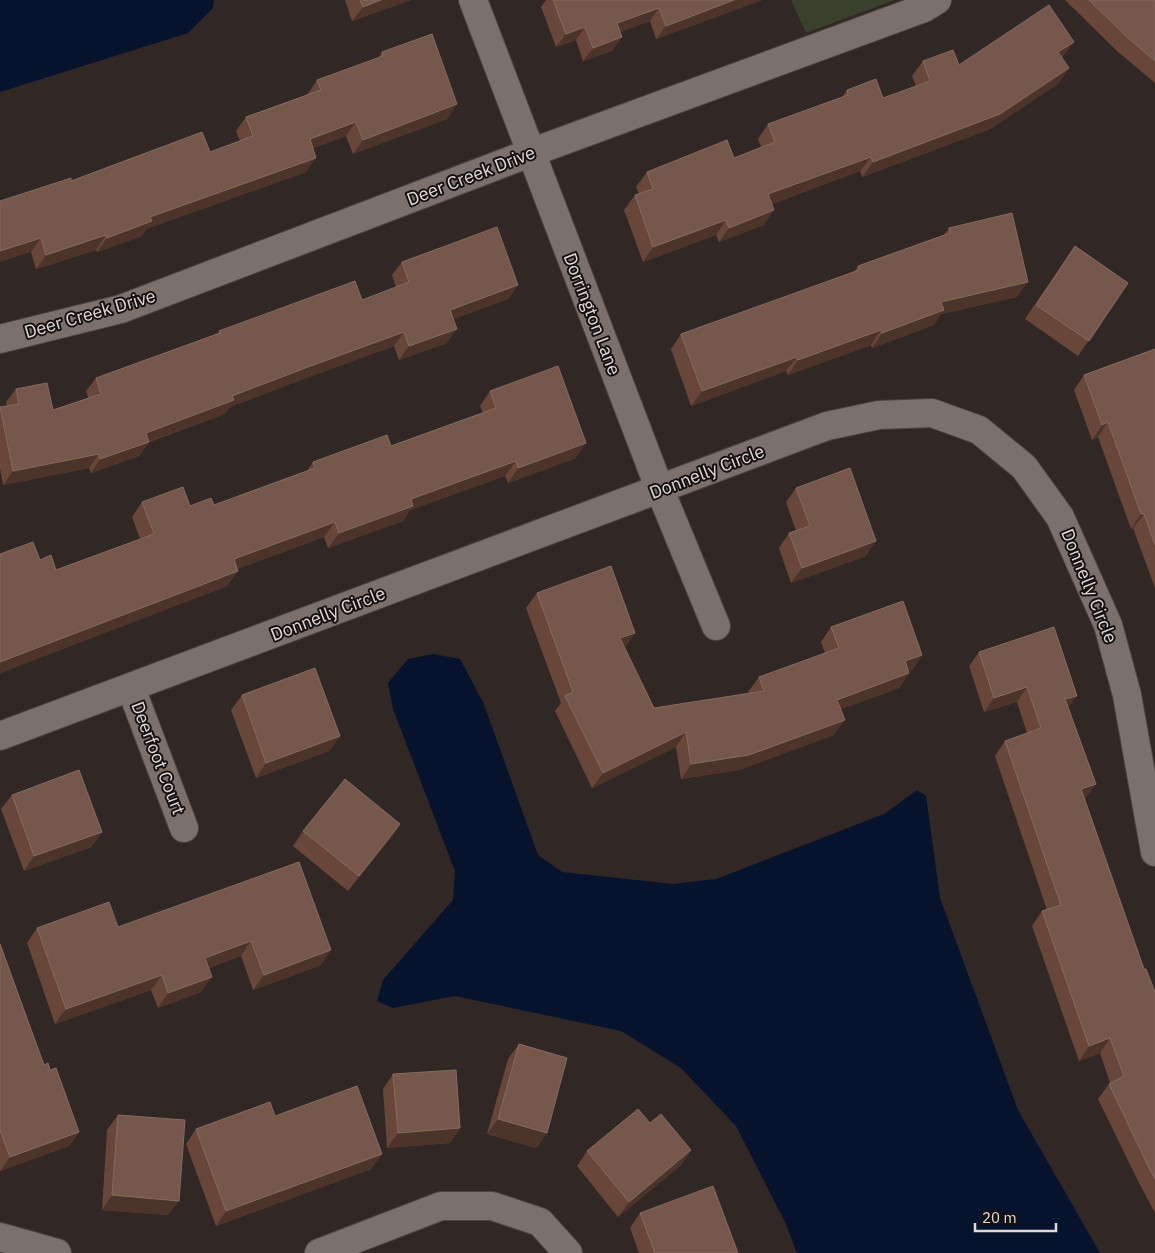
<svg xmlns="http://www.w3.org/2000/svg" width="1155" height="1253" font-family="'IBM Plex Sans',sans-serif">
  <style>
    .green { fill: #39412c }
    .water { fill: #07122c }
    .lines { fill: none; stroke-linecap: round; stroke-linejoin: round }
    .minor-casing { stroke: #4d4542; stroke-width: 30 }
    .minor { stroke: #7c706c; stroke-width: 28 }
    .wall { fill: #68473a }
    .shaded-wall { fill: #4d342a }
    .building { fill: #75574b; stroke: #866b61 }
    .labels { text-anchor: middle; stroke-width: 4; stroke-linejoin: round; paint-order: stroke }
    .street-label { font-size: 18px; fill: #e1dad8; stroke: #161110 }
  </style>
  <rect width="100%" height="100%" fill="#312724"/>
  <path class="green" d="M791,0H895L806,33Z"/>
  <path class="water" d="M0,0H214L213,8L188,33L0,92Z
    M433,654L460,659L483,702L538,855L562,872L673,884L716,879L884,814L917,790L926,796L940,898L1018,1110L1100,1253H797L785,1222L736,1126L681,1068L621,1031L455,996L393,1008L377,1001L383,980L453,900L455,871L393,709L388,683L408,659Z"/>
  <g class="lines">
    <defs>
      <path id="minor" d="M473,0L660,490L716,626
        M0,339L121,309L530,153L924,8L937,0
        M131,688L184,828
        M0,736L827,426L879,415L932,413L979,430L1024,467L1060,517L1108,625L1127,695L1155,852
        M0,1237L57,1253
        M319,1253L441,1206H492L540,1222L568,1253"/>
    </defs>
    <use href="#minor" class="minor-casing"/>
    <use href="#minor" class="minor"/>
  </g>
  <path class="wall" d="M345,0H411L352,21Z
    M546,0H762L656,39L650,21L620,32L612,51L583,61L576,40L556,47L541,7Z
    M1065,0H1155V83L1117,51Z
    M382,52L457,104L447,119L353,154L346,136L313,148L306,172L146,229L142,236L97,252L96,250L36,269L31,252L71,181L210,152L240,141L236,131L246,117L307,95L317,80L378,58Z
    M1063,57L1062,58L1059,83L990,129L862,177L860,171L772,204L764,225L719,242L716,235L643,262L624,210L635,195L639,194L636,187L647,172L734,158L761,147L758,139L768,124L842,97L847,90L883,98L916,86L912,76L923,61L959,65Z
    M949,228L1017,297L941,314L934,325L872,348L871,345L788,375L786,371L691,406L671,349L681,334L854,272L858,266L944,235Z
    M1075,246L1128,283L1078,356L1025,319Z
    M402,262L518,285L508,299L453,319L447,343L399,360L394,346L298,381L230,407L225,414L149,442L139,456L91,473L89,468L3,485L0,469V408L7,406L6,402L16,389L53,410L88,398L86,391L96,378L218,334L219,331L362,300L396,287L392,275Z
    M1155,349V588L1133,528L1131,529L1098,437L1092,440L1074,390L1084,375Z
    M490,391L576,458L508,483L505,476L410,510L403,521L328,548L324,537L237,569L238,571L227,586L0,673L40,560L56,570L140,539L132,517L142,502L190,506L214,505L307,471L313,462L391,446L483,413L480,406Z
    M796,488L866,556L791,583L779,548L789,533L796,531L786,502Z
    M537,593L625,648L654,708L749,693L748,692L759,677L825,653L821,642L831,627L922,655L912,670L909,671V673L899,688L841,709L834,735L739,770L681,779L676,747L592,788L555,711L561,703L526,608Z
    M979,652L1068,708L1085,799L1144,969L1155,992V1213L1139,1183L1098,1099L1109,1084L1110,1083L1100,1053L1079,1061L1032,926L1042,911L1047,910L995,756L1005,741L1027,733L1017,702L984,712L969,666Z
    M242,695L340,736L329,751L256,778L231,710Z
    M12,795L102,832L91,847L24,871L1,809Z
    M400,824L390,839L348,891L293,846L303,831Z
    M299,862L321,965L253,990L241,956L209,968L201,992L158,1008L151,990L55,1024L27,943L37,928L118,927Z
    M0,944L44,1065L50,1070L79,1132L69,1146L0,1171Z
    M519,1044L547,1133L536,1148L487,1134L508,1059Z
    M393,1074L460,1128L450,1143L387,1148L383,1089Z
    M118,1115L168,1215L102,1210L107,1130Z
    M275,1116L382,1154L371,1169L216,1226L186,1144L196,1129Z
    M650,1123L691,1150L681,1165L618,1217L577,1166L587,1151Z
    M640,1213L738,1253H639L630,1228Z"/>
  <path class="shaded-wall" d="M381,0H411L352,21L363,7Z
    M734,0H762L656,39L666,26Z
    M659,8L650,21L607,37L617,23Z
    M585,27L576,40L556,47L566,34Z
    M622,37L612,51L583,61L593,48Z
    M1074,42L1063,57L1048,67L1058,52Z
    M1069,68L1059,83L990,129L862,177L873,162Z
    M457,104L447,119L353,154L363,140Z
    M356,122L346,136L299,153L310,139Z
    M871,157L860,171L758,209L768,194Z
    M316,158L306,172L146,229L142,236L97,252L107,238L150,217Z
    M774,210L764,225L719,242L729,228Z
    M726,220L716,235L643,262L653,247Z
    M106,235L96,250L36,269L46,255Z
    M41,238L31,252L0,262V251Z
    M1028,282L1017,297L941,314L934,325L872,348L882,333L941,302Z
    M518,285L508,299L440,324L450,310Z
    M457,329L447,343L399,360L409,346Z
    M881,330L871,345L788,375L798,360Z
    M404,332L394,346L298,381L230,407L225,414L136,446L146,433L232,396L308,367Z
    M797,357L786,371L691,406L702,391Z
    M1108,422L1098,437L1092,440L1102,425Z
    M149,442L139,456L91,473L100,459Z
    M586,443L576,458L508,483L518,468Z
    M99,454L89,468L3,485L13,471Z
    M516,461L505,476L410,510L403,521L328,548L339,533L411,499Z
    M1141,514H1144L1133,528L1131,529Z
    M335,522L324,537L223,574L234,559Z
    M876,541L866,556L791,583L802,568Z
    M238,571L227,586L0,673V662Z
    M635,633L625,648L620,638Z
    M922,655L912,670L895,676L905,661Z
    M909,673L899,688L827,714L837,700Z
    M1027,687L1017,702L984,712L994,698Z
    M1077,696L1066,711L1065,699Z
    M845,720L834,735L739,770L681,779L691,764Z
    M686,732L676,747L592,788L603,773Z
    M340,736L329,751L256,778L266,763Z
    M1096,784L1085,799L1071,804L1081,789Z
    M400,824L390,839L348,891L359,876Z
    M102,832L91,847L24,871L34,856Z
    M251,941L241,956L195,973L205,958Z
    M331,950L321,965L253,990L264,975Z
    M162,975L151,990L55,1024L66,1009Z
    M212,977L201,992L158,1008L168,993Z
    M1110,1038L1100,1053L1079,1061L1089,1046Z
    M498,1119L547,1133L536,1148L487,1134Z
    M460,1128L450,1143L387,1148L398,1133Z
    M79,1132L69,1146L0,1171L10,1157Z
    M691,1150L681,1165L618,1217L629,1202Z
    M382,1154L371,1169L216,1226L226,1211Z
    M112,1195L179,1201L168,1215L102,1210Z"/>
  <path class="building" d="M360,0H381L363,7Z
    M553,0H734L666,26L659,8L617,23L622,37L593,48L585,27L566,34Z
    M1089,0H1155V61L1127,37Z
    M1049,5L1074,42L1058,52L1069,68L1000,114L873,162L871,157L768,194L774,210L729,228L726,220L653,247L635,195L653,189L647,172L727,140L734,158L775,142L768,124L848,95L847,90L876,79L883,98L930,81L923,61L953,50L959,65Z
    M432,34L457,104L363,140L356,122L310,139L316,158L150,217L152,221L107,238L106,235L46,255L41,238L0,251V201L71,178V181L202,132L210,152L253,136L246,117L321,90L317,80L383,56L382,52Z
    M1012,213L1028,282L941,302L944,310L882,333L881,330L798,360L797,357L702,391L681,334L859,270L858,266L950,233L949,228Z
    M497,227L518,285L450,310L457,329L409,346L404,332L308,367L232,396L234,400L146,433L149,442L100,459L99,454L13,471L0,407L19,404L16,389L47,383L53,410L101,394L96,378L220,333L219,331L355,281L362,300L409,282L402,262Z
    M1075,246L1128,283L1089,341L1036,305Z
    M1155,349V545L1144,514H1141L1108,422L1102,425L1084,375Z
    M558,366L586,443L518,468L516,461L411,499L413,506L339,533L335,522L234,559L238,571L0,662V554L33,542L40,560L51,555L56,570L154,534L142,502L183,487L190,506L211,498L214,505L315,468L313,462L387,435L391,446L496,408L490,391Z
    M850,468L876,541L802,568L789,533L810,526L796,488Z
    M611,566L635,633L620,638L654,708L764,691L759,677L839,648L831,627L903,601L922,655L905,661L909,673L837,700L845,720L749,755L691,764L686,732L603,773L565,696L573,692L537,593Z
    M1054,627L1077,696L1065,699L1096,784L1081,789L1144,969H1146L1155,992V1179L1149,1168L1109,1084L1124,1076L1110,1038L1089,1046L1042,911L1061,905L1005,741L1041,728L1027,687L994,698L979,652Z
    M315,668L340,736L266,763L242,695Z
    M79,770L102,832L34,856L12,795Z
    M345,779L400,824L359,876L303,831Z
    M299,862L331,950L264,975L251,941L205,958L212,977L168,993L162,975L66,1009L37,928L109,902L118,927Z
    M0,944L44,1065L48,1063L50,1070L56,1068L79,1132L10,1157L0,1130Z
    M519,1044L567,1058L547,1133L498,1119Z
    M456,1070L460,1128L398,1133L393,1074Z
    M357,1086L382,1154L226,1211L196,1129L270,1102L275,1116Z
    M638,1109L650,1123L661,1114L691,1150L629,1202L587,1151Z
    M118,1115L185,1120L179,1201L112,1195Z
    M713,1186L738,1253H655L640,1213Z"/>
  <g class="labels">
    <g class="street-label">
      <text transform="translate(471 176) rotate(-21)" y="6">Deer Creek Drive</text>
      <text transform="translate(90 314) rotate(-16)" y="6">Deer Creek Drive</text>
      <text transform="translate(592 314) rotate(69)" y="6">Dorrington Lane</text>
      <text transform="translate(707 472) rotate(-21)" y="6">Donnelly Circle</text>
      <text transform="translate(1089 586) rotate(68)" y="6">Donnelly Circle</text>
      <text transform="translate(328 614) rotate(-21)" y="6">Donnelly Circle</text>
      <text transform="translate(158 758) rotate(69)" y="6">Deerfoot Court</text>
    </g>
  </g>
  <path d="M975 1223v8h81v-8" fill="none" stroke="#e1dad8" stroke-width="2.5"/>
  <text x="982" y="1223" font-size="15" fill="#e1dad8" stroke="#161110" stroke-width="4" paint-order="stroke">20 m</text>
</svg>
